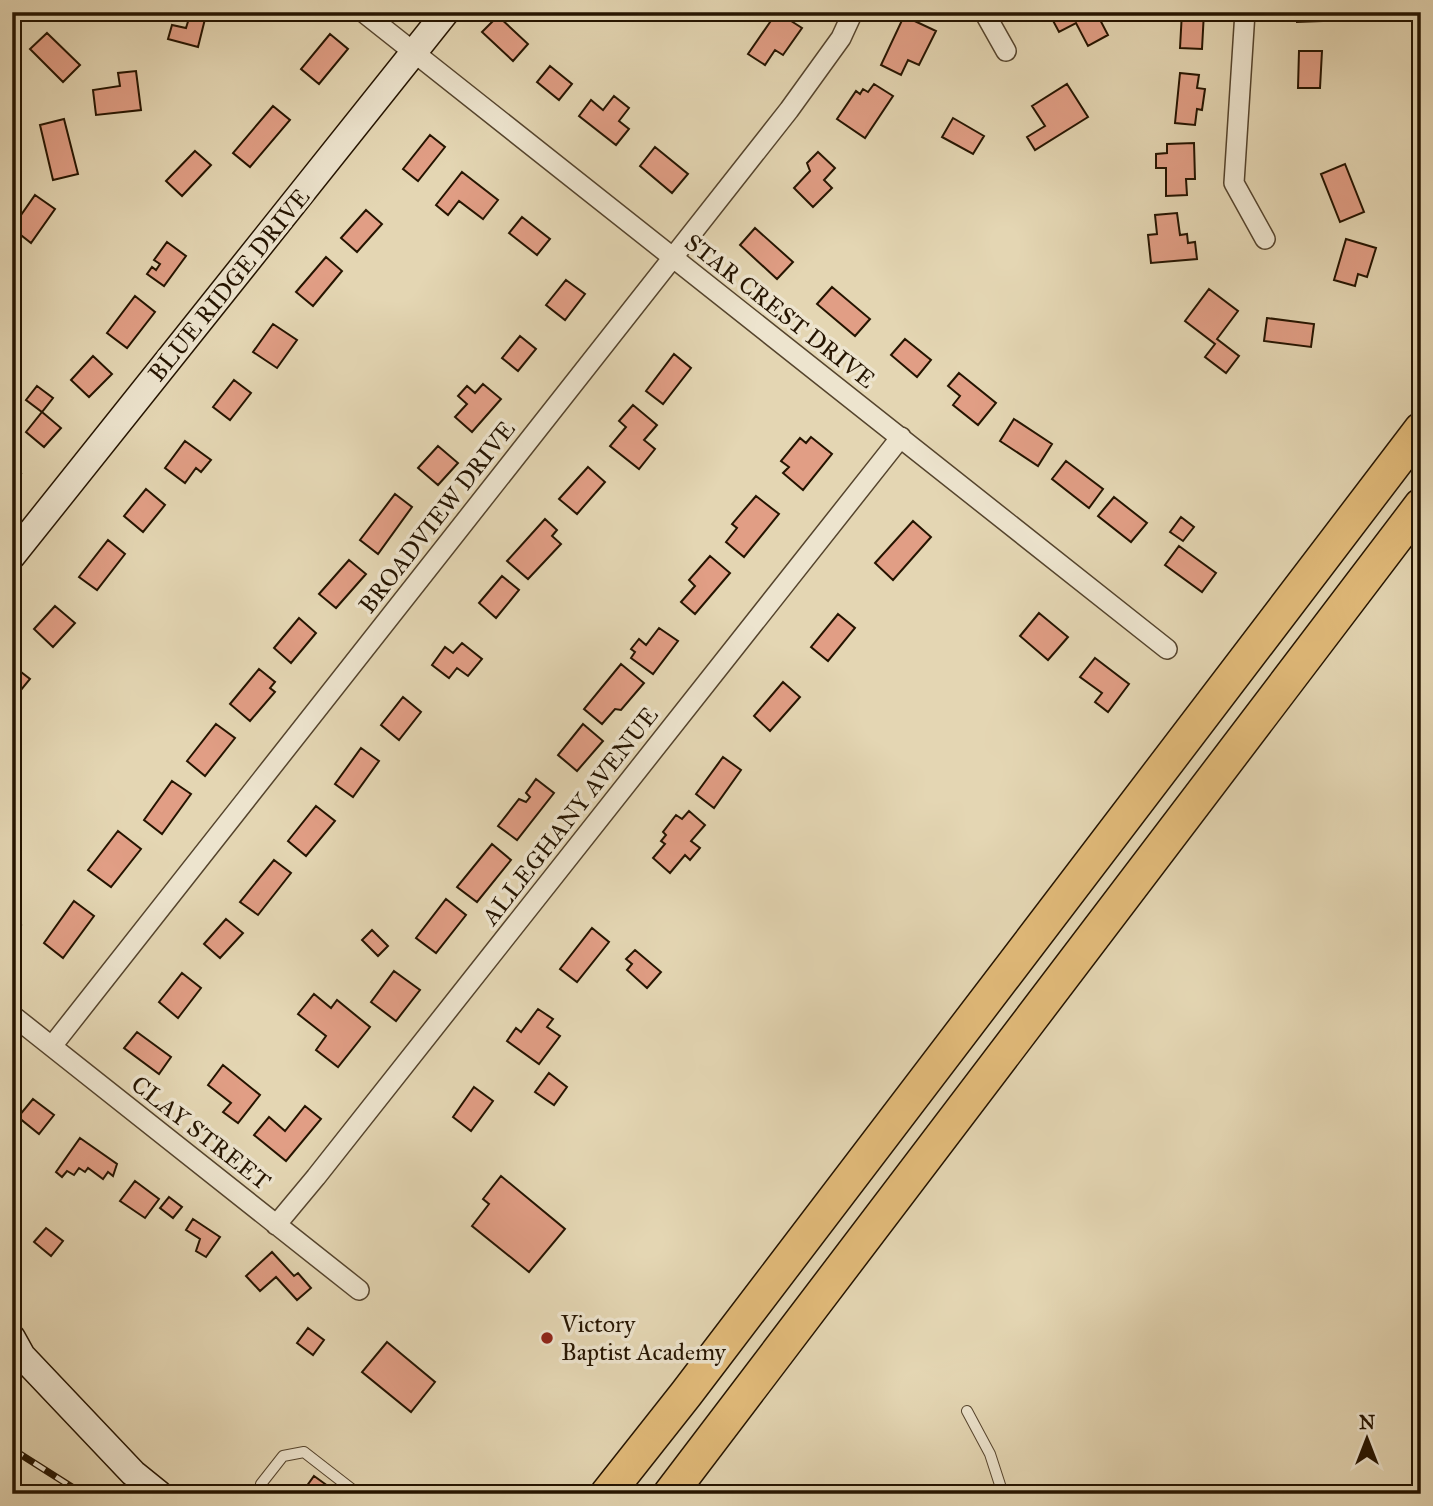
<svg xmlns="http://www.w3.org/2000/svg" width="1433" height="1506" font-family="'IM FELL Great Primer',serif">
  <style>
    .building { fill: #e19e85; stroke: #251400; stroke-width: 2 }
    .lines { fill: none; stroke-linecap: round; stroke-linejoin: round }
    .lane-casing { stroke: #55442d; stroke-width: 12 }
    .street-casing { stroke: #55442d; stroke-width: 22 }
    .secondary-casing { stroke: #251400; stroke-width: 29 }
    .highway-casing { stroke: #251400; stroke-width: 36 }
    .lane { stroke: #ede4ce; stroke-width: 10 }
    .street { stroke: #ede4ce; stroke-width: 19 }
    .secondary { stroke: #ede4ce; stroke-width: 26 }
    .highway { stroke: #e2bb7a; stroke-width: 33 }
    .rail-casing { stroke: #251400; stroke-width: 7 }
    .rail { stroke: #ede4ce; stroke-width: 4.5; stroke-dasharray: 13; stroke-linecap: butt }
    .poi-dot { fill: #8f2418; stroke: #ede4ce; stroke-width: 2.5 }
    .labels { text-anchor: middle; stroke-width: 7; stroke-linejoin: round; paint-order: stroke }
    .street-label { font-size: 24px; fill: #251400; stroke: #ede4ce }
    .poi-label { font-size: 24px; fill: #251400; stroke: #ede4ce; text-anchor: start }
  </style>
  <rect width="100%" height="100%" fill="#e4d6b3"/>
  <filter id="stains"><feTurbulence type="fractalNoise" baseFrequency=".00286" numOctaves="4"/><feColorMatrix values="0 0 0 0 .2 0 0 0 0 .09 0 0 0 0 .02 0 0 0 .5 -.17"/></filter>
  <radialGradient id="worn" r=".72"><stop offset=".6" stop-color="#630" stop-opacity="0"/><stop offset="1" stop-color="#630" stop-opacity=".3"/></radialGradient>
  <path class="building" d="M777,12L802,28L783,55L775,50L765,65L748,54Z
    M1056,12H1096L1108,35L1088,46L1076,23L1059,32L1050,15Z
    M1182,12H1204L1202,49L1180,48Z
    M1297,12H1321L1322,21L1297,22Z
    M190,15L205,19L198,47L168,39L172,25L186,28Z
    M498,16L528,44L513,61L482,32Z
    M904,16L936,31L919,65L908,60L901,75L881,65Z
    M47,33L80,65L63,82L30,49Z
    M330,34L348,49L319,84L301,69Z
    M1299,51H1322L1320,88H1298Z
    M550,66L572,84L559,100L537,82Z
    M136,71L141,110L96,115L93,90L120,86L118,73Z
    M1180,73L1199,75L1197,88L1205,89L1202,110L1197,109L1195,125L1175,123Z
    M874,84L893,96L865,138L837,119L856,91L860,94L863,89L868,92Z
    M1067,84L1088,117L1035,150L1027,137L1045,126L1032,106Z
    M614,96L629,108L619,121L629,129L616,145L579,116L591,100L603,110Z
    M273,106L290,120L250,167L233,153Z
    M953,118L984,136L973,154L942,137Z
    M64,119L78,174L53,180L40,125Z
    M430,135L445,147L418,181L403,169Z
    M1194,143L1195,179H1186L1187,195L1166,196V168H1156V154L1167,153V144Z
    M655,147L688,174L672,193L640,166Z
    M195,151L211,165L182,196L166,181Z
    M818,152L835,168L824,180L832,188L813,207L794,188L810,171L807,163Z
    M1345,164L1364,212L1340,222L1321,174Z
    M462,172L498,200L483,219L459,201L448,215L436,205Z
    M35,195L55,209L31,243L12,228Z
    M366,210L382,224L357,252L341,238Z
    M1177,213L1180,235L1187,234L1188,243L1195,242L1197,259L1151,263L1148,235L1157,234L1155,215Z
    M522,217L550,239L537,255L509,233Z
    M755,228L793,262L777,279L740,245Z
    M1346,239L1376,248L1367,277L1358,274L1355,286L1334,280Z
    M167,242L186,256L164,286L147,274L152,267L156,270L160,264L154,260Z
    M326,257L342,271L313,306L296,292Z
    M566,280L585,294L565,320L546,305Z
    M832,287L870,319L855,336L817,304Z
    M1209,289L1238,311L1217,339L1239,356L1226,373L1205,357L1215,344L1185,321Z
    M135,296L155,312L127,348L107,333Z
    M1267,318L1314,324L1311,347L1264,341Z
    M273,324L297,340L277,368L253,352Z
    M520,336L536,349L518,371L502,358Z
    M905,339L931,360L917,377L891,355Z
    M674,354L691,368L663,404L646,391Z
    M93,356L112,374L89,397L71,380Z
    M959,373L996,403L978,425L953,405L960,396L948,386Z
    M234,380L251,393L230,420L213,407Z
    M483,384L501,399L472,432L455,417L467,404L458,396L467,386L475,393Z
    M37,386L53,398L42,412L26,400Z
    M633,405L657,425L644,440L655,449L639,469L610,446L626,427L619,421Z
    M42,412L61,428L44,447L26,432Z
    M1014,419L1052,444L1038,466L1000,441Z
    M811,437L832,454L803,490L783,473L789,467L781,461L800,438L806,443Z
    M185,441L211,460L201,472L196,468L185,483L165,468Z
    M438,446L458,463L438,485L418,468Z
    M1066,461L1103,489L1089,508L1052,479Z
    M12,467L21,474L12,484Z
    M588,467L605,482L577,514L559,499Z
    M146,489L165,505L143,532L124,516Z
    M395,494L412,507L378,554L360,540Z
    M756,496L779,514L744,557L726,542L737,528L732,524Z
    M1114,497L1147,523L1131,542L1098,516Z
    M1181,517L1194,527L1183,541L1170,532Z
    M545,519L557,530L552,536L561,544L528,579L507,561Z
    M913,521L931,537L893,580L875,563Z
    M108,540L125,554L97,590L79,577Z
    M1179,546L1216,573L1202,592L1165,565Z
    M710,556L730,573L695,614L681,602L695,586L689,580Z
    M349,560L366,574L336,608L319,594Z
    M502,576L519,590L496,618L479,603Z
    M55,606L75,623L53,647L34,629Z
    M1039,613L1068,637L1048,660L1020,636Z
    M838,614L855,628L828,661L811,647Z
    M299,618L316,633L291,663L274,648Z
    M659,628L678,641L653,674L631,658L635,652L631,649L639,639L646,645Z
    M462,643L482,659L468,676L457,668L449,678L432,665L445,647L453,653Z
    M1095,658L1129,684L1108,712L1095,702L1102,693L1080,677Z
    M621,664L644,683L621,710L615,709L602,724L584,709Z
    M12,665L30,679L12,701Z
    M259,669L275,682L270,688L275,692L250,721L230,704Z
    M783,682L800,697L770,731L754,716Z
    M403,697L421,712L399,740L381,725Z
    M216,724L235,738L205,776L187,761Z
    M583,724L603,741L577,771L558,755Z
    M361,748L379,761L353,797L335,784Z
    M723,757L741,770L714,808L696,794Z
    M536,779L554,793L517,840L498,826L519,799L526,802L530,797L526,793Z
    M172,781L191,794L162,834L144,820Z
    M316,806L335,821L306,856L288,841Z
    M689,811L705,825L691,841L700,848L690,860L685,855L670,873L653,858L665,844L661,841L666,835L663,832L676,815L682,819Z
    M118,831L141,849L111,887L88,870Z
    M492,844L511,860L477,902L457,887Z
    M274,860L291,873L258,915L240,902Z
    M446,899L466,915L436,953L416,938Z
    M74,901L94,916L63,958L44,943Z
    M12,916L21,925L12,934Z
    M226,919L243,933L220,958L204,944Z
    M592,928L609,942L577,982L560,969Z
    M372,930L388,946L378,956L362,940Z
    M635,950L661,972L647,988L627,970L632,964L626,959Z
    M394,971L420,990L396,1021L371,1002Z
    M182,973L201,988L178,1018L159,1002Z
    M314,994L331,1008L337,1000L370,1027L338,1067L316,1050L326,1036L298,1014Z
    M538,1009L553,1019L547,1027L560,1036L539,1064L507,1041L516,1028L521,1032Z
    M137,1032L171,1057L159,1074L124,1048Z
    M223,1065L260,1095L238,1123L223,1112L231,1103L208,1085Z
    M549,1073L567,1087L554,1105L535,1092Z
    M474,1087L493,1101L471,1131L453,1117Z
    M33,1099L54,1115L39,1134L18,1117Z
    M305,1106L321,1119L286,1161L254,1135L269,1117L285,1131Z
    M80,1138L117,1164L113,1176L108,1172L103,1179L88,1168L85,1172L79,1168L74,1175L67,1171L62,1177L56,1172Z
    M501,1176L565,1229L529,1272L472,1226L489,1204L483,1199Z
    M135,1181L159,1199L145,1218L120,1201Z
    M169,1197L182,1207L173,1218L160,1208Z
    M193,1219L220,1237L206,1257L196,1251L200,1239L186,1230Z
    M46,1228L63,1241L51,1256L34,1242Z
    M272,1252L294,1276L298,1273L311,1288L297,1300L276,1277L260,1291L246,1276Z
    M308,1328L324,1340L313,1355L297,1343Z
    M387,1342L435,1382L411,1412L362,1372Z
    M314,1476L339,1494H301Z"/>
  <g class="lines">
    <defs>
      <path id="lane" d="M967,1411L990,1454L1003,1494
        M260,1494L261,1484L283,1456L304,1452L358,1494"/>
      <path id="street" d="M363,12L1167,649
        M984,12L1006,51
        M1245,12L1234,183L1265,239
        M12,1015L359,1290
        M52,1046L789,110L841,38L853,12
        M276,1225L316,1177L901,437"/>
      <path id="secondary" d="M12,556L446,12
        M12,1338L22,1356L133,1473L159,1494"/>
      <path id="highway" d="M607,1494L686,1394L1421,429
        M670,1494L1421,505"/>
    </defs>
    <use href="#lane" class="lane-casing"/>
    <use href="#street" class="street-casing"/>
    <use href="#secondary" class="secondary-casing"/>
    <use href="#highway" class="highway-casing"/>
    <use href="#lane" class="lane"/>
    <use href="#street" class="street"/>
    <use href="#secondary" class="secondary"/>
    <use href="#highway" class="highway"/>
    <defs>
      <path id="rail" d="M12,1449L83,1494"/>
    </defs>
    <use href="#rail" class="rail-casing"/>
    <use href="#rail" class="rail"/>
  </g>
  <circle class="poi-dot" cx="547" cy="1338" r="7"/>
  <g class="labels">
    <g class="street-label">
      <text transform="translate(229 285) rotate(-51)" y="8">BLUE RIDGE DRIVE</text>
      <text transform="translate(780 311) rotate(38)" y="8">STAR CREST DRIVE</text>
      <text transform="translate(437 517) rotate(-52)" y="8">BROADVIEW DRIVE</text>
      <text transform="translate(570 816) rotate(-52)" y="8">ALLEGHANY AVENUE</text>
      <text transform="translate(201 1133) rotate(38)" y="8">CLAY STREET</text>
    </g>
    <g class="poi-label">
      <text x="561" y="1332">Victory<tspan x="561" dy="28">Baptist Academy</tspan></text>
    </g>
  </g>
  <rect width="1433" height="1506" fill="none" stroke="#e4d6b3" stroke-width="42"/>
  <rect x="14" y="14" width="1405" height="1478" fill="none" stroke="#251400" stroke-width="3.5"/>
  <rect x="21" y="21" width="1391" height="1464" fill="none" stroke="#251400" stroke-width="2"/>
  <g transform="translate(1367 1439)" stroke="#ede4ce" stroke-width="5" paint-order="stroke">
  <path d="M0-5L12 26L0 18L-12 26Z" fill="#251400"/>
  <text y="-10" font-size="19" font-weight="bold" text-anchor="middle" fill="#251400">N</text>
  </g>
  <rect width="100%" height="100%" filter="url(#stains)"/>
  <rect width="100%" height="100%" fill="url(#worn)"/>
</svg>
